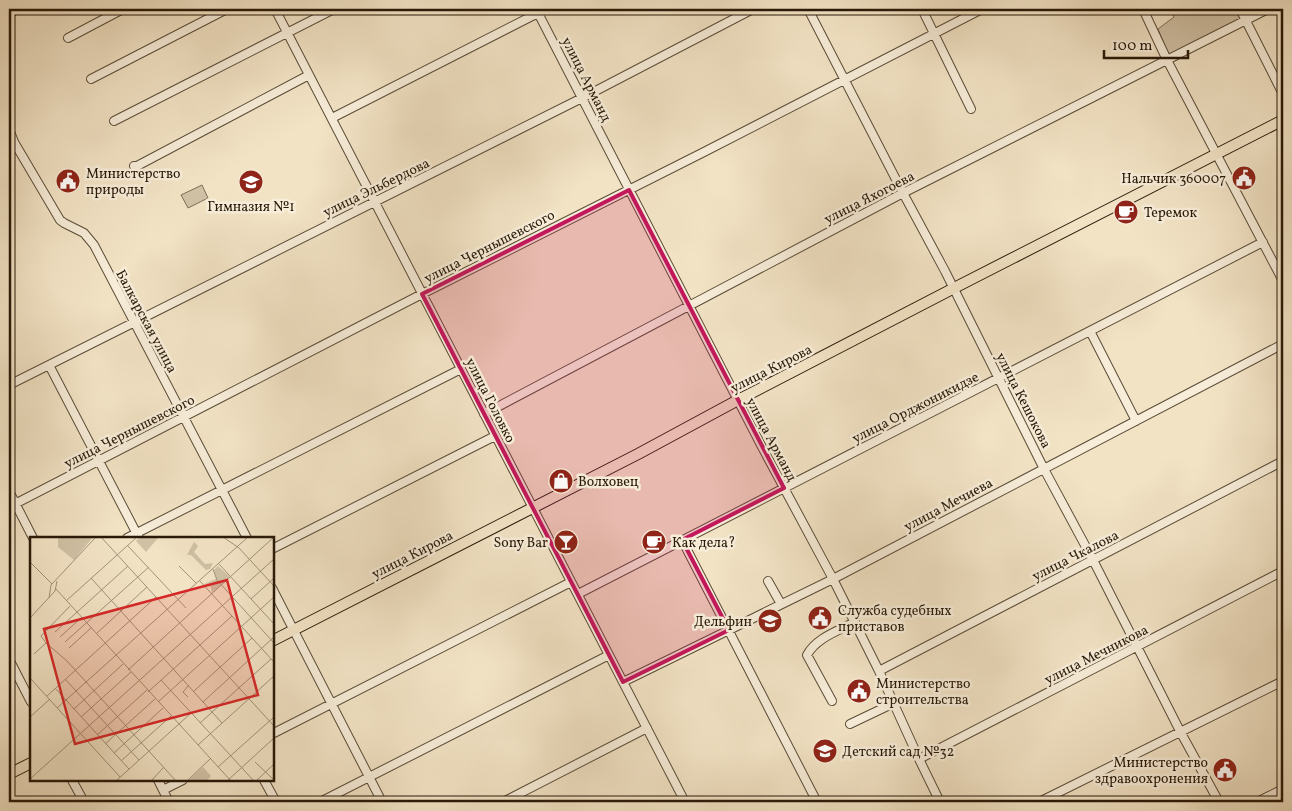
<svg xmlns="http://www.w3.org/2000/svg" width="1292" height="811" font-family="Vollkorn,serif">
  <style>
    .park { fill: #d0c1a5; stroke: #7c6d56 }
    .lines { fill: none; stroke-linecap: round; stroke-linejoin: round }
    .minor-casing { stroke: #5a4c37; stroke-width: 10 }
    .major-casing { stroke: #281908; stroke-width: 12 }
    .minor { stroke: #f7edd9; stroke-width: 8 }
    .major { stroke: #f2e3c5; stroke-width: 10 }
    .marked { fill: #c2185b; fill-opacity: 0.2; stroke: #c2185b; stroke-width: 4; stroke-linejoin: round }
    .labels { text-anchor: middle; stroke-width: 5; stroke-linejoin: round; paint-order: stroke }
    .street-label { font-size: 14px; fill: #281908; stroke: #f7edd9 }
    .poi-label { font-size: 14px; fill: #281908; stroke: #f7edd9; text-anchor: start }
    .inset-road { fill: none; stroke: #a19279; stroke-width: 1 }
    .view { fill: #d62828; fill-opacity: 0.15; stroke: #d62828; stroke-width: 2.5 }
    .inset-edge { fill: none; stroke: #281908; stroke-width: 2.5 }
  </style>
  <rect width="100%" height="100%" fill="#f2e3c5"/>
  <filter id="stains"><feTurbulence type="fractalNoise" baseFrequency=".004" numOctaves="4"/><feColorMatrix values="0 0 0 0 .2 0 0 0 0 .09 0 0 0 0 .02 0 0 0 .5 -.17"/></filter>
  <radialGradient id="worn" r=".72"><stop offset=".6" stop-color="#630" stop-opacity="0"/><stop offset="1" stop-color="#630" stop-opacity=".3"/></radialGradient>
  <path class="park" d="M1170,9H1261L1169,56L1158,29L1174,17Z
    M202,185L208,198L188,208L181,195Z"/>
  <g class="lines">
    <defs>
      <path id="minor" d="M275,9L685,802
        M536,9L761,445L833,579L879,671L919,759L940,802
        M808,9L903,193L945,271L1044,469L1093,560L1181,733L1219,802
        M922,9L971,109
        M1143,9L1167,60L1283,281
        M1240,9L1283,94
        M9,14L17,9
        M68,38L123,9
        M91,79L227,9
        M332,118L546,9
        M114,121L334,9
        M9,129L14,142L60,220L64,223L84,233L94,245L247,538
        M134,166H137L309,75
        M1090,331L1136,421
        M49,365L139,538
        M9,385L582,98L753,9
        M484,414L903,193L1268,9
        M9,491L33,538
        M9,507L422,294L704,152L982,9
        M127,538L461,369
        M682,540L817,802
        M272,549L495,436
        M768,581L781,604
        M272,588L382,802
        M578,594L1263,242
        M9,659L31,702
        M879,671L1283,461
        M623,682L833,579L1283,344
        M832,701L807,655C816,638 838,631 855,622
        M850,724L894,703
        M272,734L571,582
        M919,759L1283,571
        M72,780L84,802
        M158,780L169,802
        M264,780L276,802
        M163,790L183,780
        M320,802L609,655
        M503,802L647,728
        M1039,802L1283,681
        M1257,802L1283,789"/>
      <path id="major" d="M272,641L638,454L738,400L960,285L1283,120
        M9,774L31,763"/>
    </defs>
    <use href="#minor" class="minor-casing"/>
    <use href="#major" class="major-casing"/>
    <use href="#minor" class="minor"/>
    <use href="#major" class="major"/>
  </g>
  <path class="marked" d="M629,190L784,488L682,540L729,630L623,682L422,294Z"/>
  <defs>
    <symbol id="civic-disc" viewBox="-11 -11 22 22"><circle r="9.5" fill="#8f2418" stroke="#f7edd9"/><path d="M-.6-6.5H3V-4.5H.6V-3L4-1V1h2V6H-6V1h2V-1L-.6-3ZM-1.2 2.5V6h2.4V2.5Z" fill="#fff"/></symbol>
    <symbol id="school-disc" viewBox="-11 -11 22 22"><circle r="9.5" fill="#8f2418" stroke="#f7edd9"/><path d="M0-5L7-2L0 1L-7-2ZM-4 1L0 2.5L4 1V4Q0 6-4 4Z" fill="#fff"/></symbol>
    <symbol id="cafe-disc" viewBox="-11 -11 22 22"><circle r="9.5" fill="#8f2418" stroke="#f7edd9"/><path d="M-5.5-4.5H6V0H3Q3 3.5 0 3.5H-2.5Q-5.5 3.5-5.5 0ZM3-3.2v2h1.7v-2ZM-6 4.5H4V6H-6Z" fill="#fff"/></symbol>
    <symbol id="shop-disc" viewBox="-11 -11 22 22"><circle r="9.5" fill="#8f2418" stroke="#f7edd9"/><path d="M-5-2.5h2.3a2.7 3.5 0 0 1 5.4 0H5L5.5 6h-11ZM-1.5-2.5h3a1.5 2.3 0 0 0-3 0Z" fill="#fff"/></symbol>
    <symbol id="bar-disc" viewBox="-11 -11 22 22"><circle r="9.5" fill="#8f2418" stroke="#f7edd9"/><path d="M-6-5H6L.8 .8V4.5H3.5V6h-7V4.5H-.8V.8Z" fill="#fff"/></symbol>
  </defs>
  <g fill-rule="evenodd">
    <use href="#civic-disc" x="1230" y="164" width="28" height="28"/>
    <use href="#civic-disc" x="54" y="167" width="28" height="28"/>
    <use href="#school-disc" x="237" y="168" width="28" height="28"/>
    <use href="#cafe-disc" x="1112" y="198" width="28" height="28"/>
    <use href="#shop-disc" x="547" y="467" width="28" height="28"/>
    <use href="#bar-disc" x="552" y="528" width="28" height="28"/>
    <use href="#cafe-disc" x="640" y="528" width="28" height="28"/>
    <use href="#civic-disc" x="806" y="604" width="28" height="28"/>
    <use href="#school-disc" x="756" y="607" width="28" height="28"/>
    <use href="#civic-disc" x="845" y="677" width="28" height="28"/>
    <use href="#school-disc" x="811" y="737" width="28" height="28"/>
    <use href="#civic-disc" x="1211" y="756" width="28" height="28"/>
  </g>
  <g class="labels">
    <g class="street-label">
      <text transform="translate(587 79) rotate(63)" y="5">улица Арманд</text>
      <text transform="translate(376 187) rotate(-26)" y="5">улица Эльбердова</text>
      <text transform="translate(869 197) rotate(-27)" y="5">улица Яхогоева</text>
      <text transform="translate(489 246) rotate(-27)" y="5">улица Чернышевского</text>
      <text transform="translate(147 321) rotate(62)" y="5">Балкарская улица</text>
      <text transform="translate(771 368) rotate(-27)" y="5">улица Кирова</text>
      <text transform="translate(491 400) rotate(63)" y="5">улица Головко</text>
      <text transform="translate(1024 400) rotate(63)" y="5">улица Кешокова</text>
      <text transform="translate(915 407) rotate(-27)" y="5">улица Орджоникидзе</text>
      <text transform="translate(129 431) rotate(-27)" y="5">улица Чернышевского</text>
      <text transform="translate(772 439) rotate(62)" y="5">улица Арманд</text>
      <text transform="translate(948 504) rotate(-28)" y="5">улица Мечиева</text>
      <text transform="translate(412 554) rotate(-27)" y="5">улица Кирова</text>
      <text transform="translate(1075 555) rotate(-27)" y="5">улица Чкалова</text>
      <text transform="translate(1096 654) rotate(-27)" y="5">улица Мечникова</text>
    </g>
    <g class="poi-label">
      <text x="86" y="178">Министерство<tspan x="86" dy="16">природы</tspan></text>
      <text x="1226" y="183" text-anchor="end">Нальчик 360007</text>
      <text x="251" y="211" text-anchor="middle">Гимназия №1</text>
      <text x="1144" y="217">Теремок</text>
      <text x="578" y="486">Волховец</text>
      <text x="548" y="547" text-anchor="end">Sony Bar</text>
      <text x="672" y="547">Как дела?</text>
      <text x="838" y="615">Служба судебных<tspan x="838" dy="16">приставов</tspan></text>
      <text x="752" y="626" text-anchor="end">Дельфин</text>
      <text x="876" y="688">Министерство<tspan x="876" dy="16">строительства</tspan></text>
      <text x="842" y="756">Детский сад №32</text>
      <text x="1208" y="767" text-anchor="end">Министерство<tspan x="1208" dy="16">здравоохронения</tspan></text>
    </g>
  </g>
  <g transform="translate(30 537)">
    <rect width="244" height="244" fill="#f2e3c5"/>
    <path d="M28,0H63L44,23L28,10Z" fill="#d0c1a5"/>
    <path d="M164,5L168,9L164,15L175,27L183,26L180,32L176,33L161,18H157ZM188,29L200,40L182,56L181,50L174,47L186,42L184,33ZM173,230L181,239L177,244H158Z" fill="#d0c1a5"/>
    <path d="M110,0H129L116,15L106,4Z" fill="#d0c1a5"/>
    <path class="inset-road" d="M71,0L244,189M193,0L209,11L244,49M98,9L156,71M0,25L22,47M189,27L244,87M149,29L166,46M183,32L187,43L244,106M61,41L192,186M169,43L244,125M26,52L201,244M19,61L21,48L66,0M221,62L244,41M36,64L107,0M0,81L25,54L27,44M25,95L98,29M66,97L117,50M30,100L51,81M35,105L119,30M16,106L37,124L146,244M39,111L61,91M4,117L16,106L11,99L40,69M98,133L244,0M0,141L90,240M35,142L109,223M131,143L224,244M25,151L99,232M164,154L222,101M118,155L202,79M17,159L126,60M158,160L153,155L159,148M128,165L244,60M173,165L244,100M27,171L218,0M44,172L93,127M0,180L20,162M51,180L101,135M170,186L241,122M67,198L117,153M75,207L125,162M168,208L244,139M84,216L133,171M91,224L141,179M225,225L243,242M188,230L244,180M0,242L244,22M86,244L161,176M121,244L134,230M157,244L180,222M197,244L244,201M226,244L244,227"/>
    <path class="view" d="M197,43L228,158L45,207L14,92Z"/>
    <rect width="244" height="244" class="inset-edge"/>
  </g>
  <rect width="1292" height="811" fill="none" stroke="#f2e3c5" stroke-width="30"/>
  <rect x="10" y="10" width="1272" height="791" fill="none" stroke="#281908" stroke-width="2.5"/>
  <rect x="15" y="15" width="1262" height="781" fill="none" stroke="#281908"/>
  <path d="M1104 50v8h84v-8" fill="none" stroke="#281908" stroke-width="2.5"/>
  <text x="1112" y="50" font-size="15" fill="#281908" stroke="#f7edd9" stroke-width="4" paint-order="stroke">100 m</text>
  <rect width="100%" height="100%" filter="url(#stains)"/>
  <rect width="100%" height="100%" fill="url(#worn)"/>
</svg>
